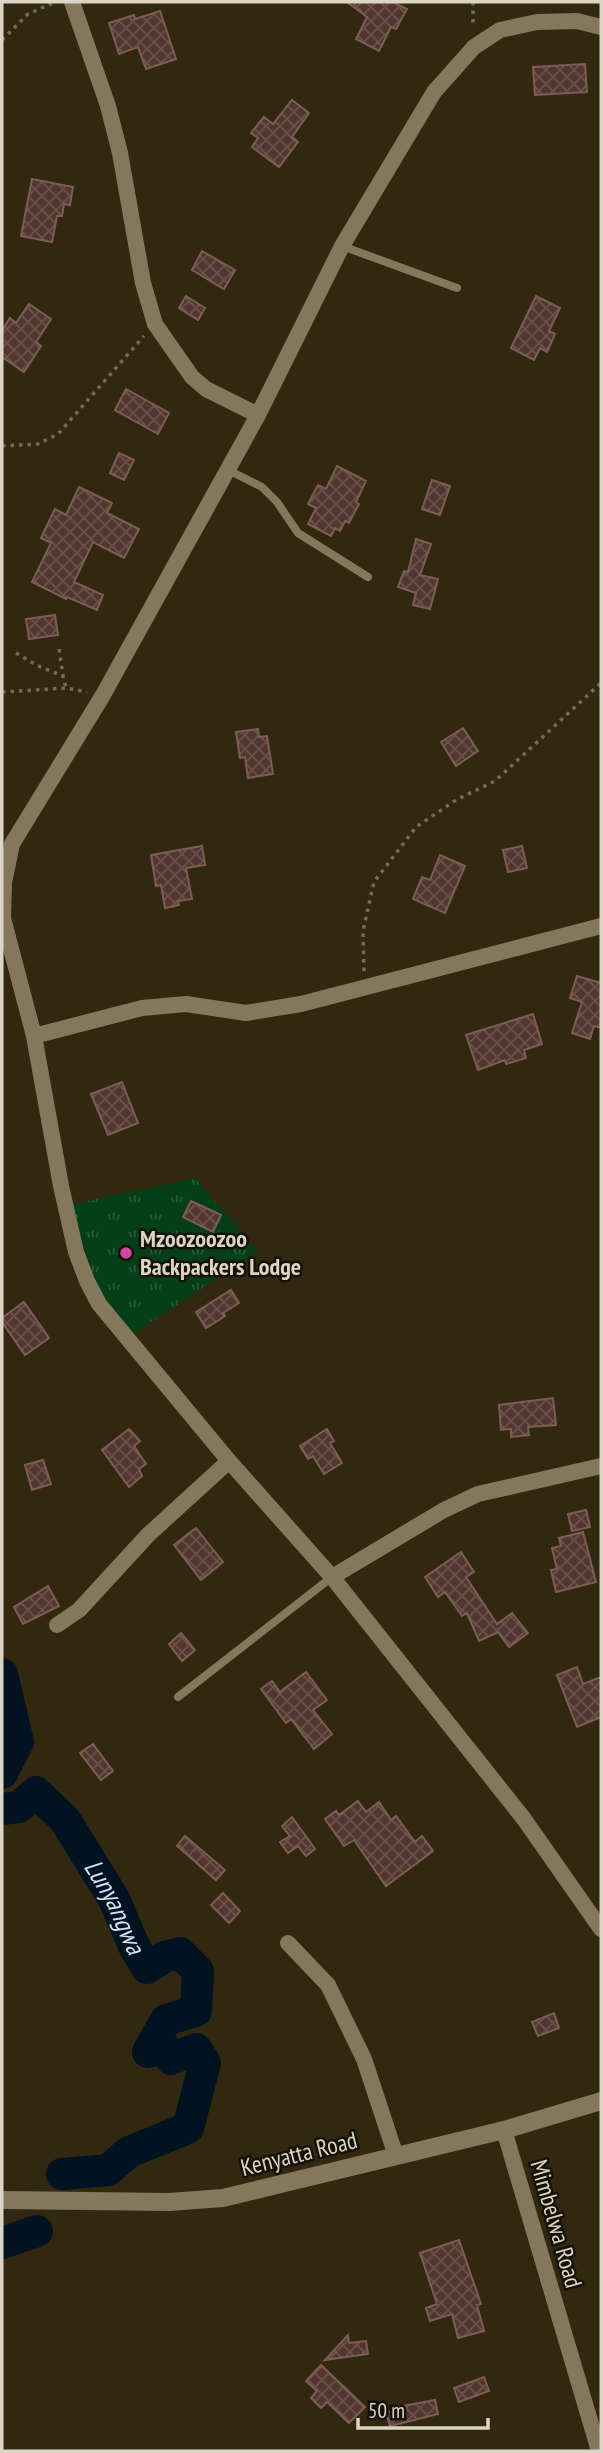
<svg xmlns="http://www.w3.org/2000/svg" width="603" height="2453" font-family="'PT Sans Narrow',sans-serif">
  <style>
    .grass { fill: url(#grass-tufts) }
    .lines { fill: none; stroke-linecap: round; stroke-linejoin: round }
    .river { stroke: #011221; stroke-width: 32 }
    .building { fill: url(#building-cross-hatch); stroke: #7c5d56; stroke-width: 2 }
    .path { stroke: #736b55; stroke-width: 3.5; stroke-dasharray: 3.5 5; stroke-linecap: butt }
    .lane { stroke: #84775c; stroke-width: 8 }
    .street { stroke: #84775c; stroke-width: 16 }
    .secondary { stroke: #84775c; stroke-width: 18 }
    .hotel-dot { fill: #d1479c; stroke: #161107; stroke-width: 2.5 }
    .labels { text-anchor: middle; stroke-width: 5; stroke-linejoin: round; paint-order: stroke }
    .poi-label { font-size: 24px; font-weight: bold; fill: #dcd5c6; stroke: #161107; text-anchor: start }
    .street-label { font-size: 24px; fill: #dcd5c6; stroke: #161107 }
    .water-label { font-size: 26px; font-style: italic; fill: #d5e5f4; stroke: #161107 }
  </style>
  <defs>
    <pattern id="grass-tufts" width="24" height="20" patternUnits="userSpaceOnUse" patternTransform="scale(1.75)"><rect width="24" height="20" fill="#053f17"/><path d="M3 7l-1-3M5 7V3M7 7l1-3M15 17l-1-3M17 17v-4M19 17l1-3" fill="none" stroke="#295a37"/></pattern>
    <pattern id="building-cross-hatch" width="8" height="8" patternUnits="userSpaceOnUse" patternTransform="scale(1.75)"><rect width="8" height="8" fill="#52362f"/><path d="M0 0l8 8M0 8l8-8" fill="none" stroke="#6a524c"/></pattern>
  </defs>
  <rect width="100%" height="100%" fill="#32280f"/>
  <path class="grass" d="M195,1178L258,1251L130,1336L98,1294L69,1205Z"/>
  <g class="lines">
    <g class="river">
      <path d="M2,1674L18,1742L2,1773"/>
      <path id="s1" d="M2,1809L19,1807L36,1792L65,1820L114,1899L134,1946L147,1968L164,1957L180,1953L198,1971L196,2011L166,2020L148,2052L164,2047L171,2059L196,2049L205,2063L188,2128L129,2152L108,2170L62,2174"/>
      <path d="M2,2243L37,2231"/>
    </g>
  </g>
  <path class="building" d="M347,2H393L407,9L396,29L391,27L379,51L356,39L367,17Z
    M160,11L176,59L146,69L138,47L119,54L109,23L134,15L135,19Z
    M585,64L587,92L535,95L533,67Z
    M292,100L309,113L292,137L298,142L279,167L252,147L258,138L251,133L264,117L273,124Z
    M32,179L73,187L70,205L64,204L62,216H57L52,242L21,236Z
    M202,251L235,270L224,289L192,270Z
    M186,296L205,308L198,320L179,308Z
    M536,296L560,308L549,331L555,334L547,352L540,348L534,360L511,348Z
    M29,304L51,319L36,342L41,346L24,372L2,357V330L10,318L16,323Z
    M126,389L169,413L158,434L115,410Z
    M119,453L134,460L124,480L110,473Z
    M337,466L366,481L356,502L359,504L349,523L345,521L340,531L335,528L331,536L308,524L316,508L308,504L318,485L326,489Z
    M432,480L450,486L440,515L422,509Z
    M79,487L112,503L107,513L139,529L124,558L93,542L74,582L103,595L97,610L67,597L66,599L32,582L51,543L41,538L55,509L66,515Z
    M416,539L431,544L420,575L438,579L430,609L413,605L416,593L398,587L404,571L408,572Z
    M55,615L58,635L29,639L26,619Z
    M463,728L478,751L456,766L441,742Z
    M258,729L259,737L267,736L273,774L248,778L245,757L240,758L236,732Z
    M202,846L205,865L186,868L192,899L178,901L179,905L165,908L161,885L156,886L151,855Z
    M522,846L527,868L508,872L503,850Z
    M440,855L465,866L445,913L413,899L422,877L430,880Z
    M577,976L601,983V1028L594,1026L590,1039L572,1033L582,1002L570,998Z
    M533,1014L542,1044L524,1050L526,1058L506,1064L505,1060L478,1070L466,1035Z
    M122,1082L138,1123L108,1135L91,1094Z
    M191,1201L221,1215L213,1232L183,1217Z
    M231,1290L239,1303L223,1313L225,1316L206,1328L196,1312Z
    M24,1302L49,1338L25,1355L2,1322V1318Z
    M553,1398L556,1425L528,1427L529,1435L511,1437V1429L501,1430L499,1405Z
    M129,1429L140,1441L134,1446L146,1464L139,1469L142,1476L129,1487L102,1450Z
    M327,1429L334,1441L330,1443L342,1463L324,1474L313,1456L308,1459L300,1446Z
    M43,1460L51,1484L32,1490L25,1465Z
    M586,1510L590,1527L572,1531L568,1514Z
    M196,1528L223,1562L201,1580L174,1545Z
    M583,1532L596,1582L556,1592L551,1570L557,1569L552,1548L561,1546L559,1538Z
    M461,1552L474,1572L466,1577L497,1624L512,1613L528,1633L509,1647L498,1632L479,1641L467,1613L462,1616L445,1592L438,1597L425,1577Z
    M48,1586L59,1606L23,1624L14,1607Z
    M181,1633L195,1650L182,1661L169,1644Z
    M577,1667L583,1684L601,1677V1717L577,1727L557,1675Z
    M306,1672L327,1700L313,1710L332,1734L314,1749L291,1719L286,1723L261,1689L272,1681L280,1692Z
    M93,1744L113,1771L101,1780L80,1753Z
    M358,1801L366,1812L379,1802L391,1820L396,1816L415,1842L422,1836L433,1851L386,1886L354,1840L344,1846L325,1819L336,1811L339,1815Z
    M292,1817L315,1849L306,1856L298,1846L288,1853L280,1842L290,1836L282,1826Z
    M185,1836L225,1870L216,1880L177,1846Z
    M223,1893L240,1911L229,1923L211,1905Z
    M554,2013L559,2028L538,2036L532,2022Z
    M459,2240L481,2304L477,2305L484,2331L458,2338L452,2314L430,2321L426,2308L437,2304L420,2253Z
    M348,2335L349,2343L366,2341L368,2354L325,2360Z
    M321,2365L365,2407L349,2423L327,2402L321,2408L311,2398L317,2391L306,2381Z
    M484,2377L489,2391L459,2402L454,2388Z
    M435,2400L438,2414L390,2426L386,2413L403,2406Z"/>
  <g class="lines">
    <path class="path" d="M473,2V27
      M2,40L28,14L55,2
      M2,446L38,444L58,434L144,336
      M59,649L63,676
      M16,653L36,665L63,676L66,688
      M2,692L66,688L87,692
      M364,971L363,931L374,882L416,827L456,800L495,781L601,683"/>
    <path class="lane" d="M342,246L457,288
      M228,470L262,487L277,502L298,533L368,577
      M178,1697L332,1577"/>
    <path class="street" d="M72,2L108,106L120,153L143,283L155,324L192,377L206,389L258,415
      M601,27L577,21L537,22L500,30L474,47L434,92L342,246L258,415L103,695L12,844L4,883L3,918L34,1036L61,1186L76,1252L87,1281L99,1304L229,1461L332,1577L524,1819L601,1929
      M34,1036L142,1008L186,1004L246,1013L301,1004L601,926
      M332,1577L444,1510L478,1494L601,1466
      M57,1625L79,1610L148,1535L229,1461
      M288,1943L328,1985L364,2059L396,2156
      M504,2130L599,2451"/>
    <path class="secondary" d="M2,2200L169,2202L223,2198L504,2130L601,2101"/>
  </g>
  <circle class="hotel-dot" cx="126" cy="1253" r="7"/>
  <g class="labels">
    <g class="poi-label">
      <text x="140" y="1247">Mzoozoozoo<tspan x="140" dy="28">Backpackers Lodge</tspan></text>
    </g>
    <g class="street-label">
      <text transform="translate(299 2154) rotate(-14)" y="8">Kenyatta Road</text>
      <text transform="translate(556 2224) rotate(74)" y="8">Mimbelwa Road</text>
    </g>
    <g class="water-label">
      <text dy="9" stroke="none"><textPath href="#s1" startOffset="180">Lunyangwa</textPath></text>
    </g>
  </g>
  <rect width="603" height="2453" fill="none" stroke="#dcd5c6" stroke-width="7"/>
  <path d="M358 2418v10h130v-10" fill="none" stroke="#dcd5c6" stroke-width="3.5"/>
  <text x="368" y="2418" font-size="21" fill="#dcd5c6" stroke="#161107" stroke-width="5" paint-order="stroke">50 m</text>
</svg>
